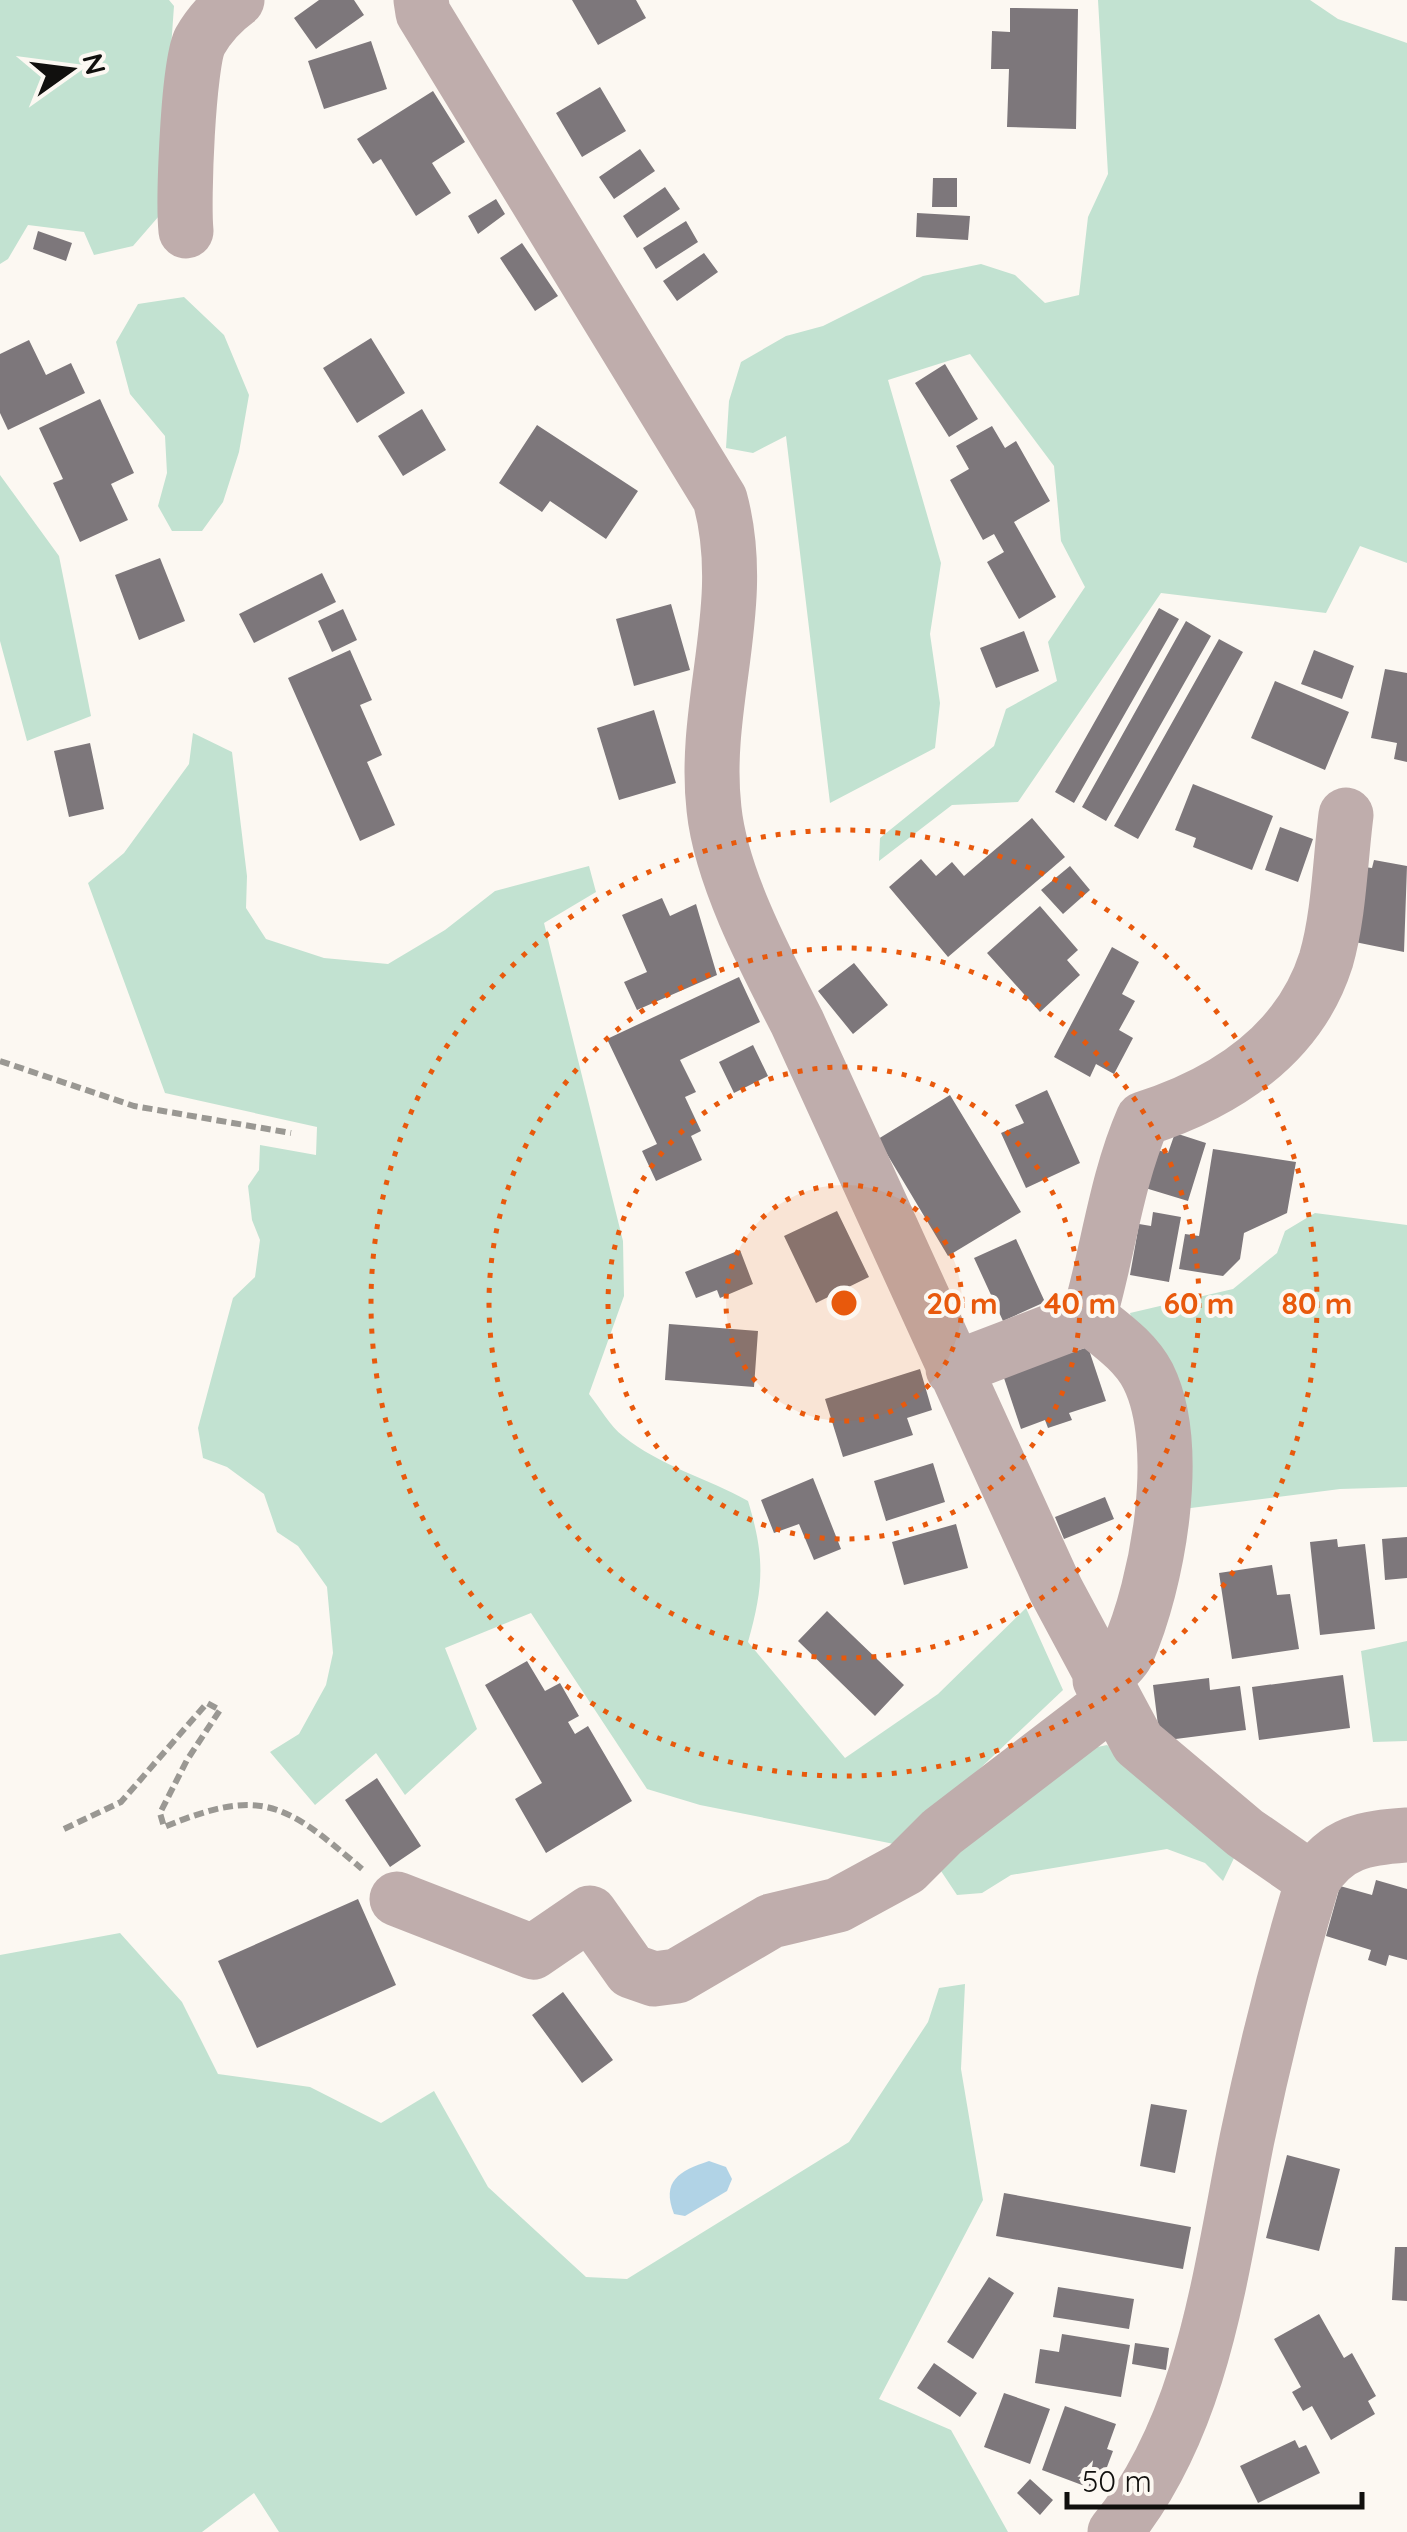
<svg xmlns="http://www.w3.org/2000/svg" width="1407" height="2532" font-family="Quicksand,sans-serif">
  <style>
    .green { fill: #c2e2d1 }
    .water { fill: #b1d3e6 }
    .building { fill: #7d777b }
    .lines { fill: none; stroke-linecap: round; stroke-linejoin: round }
    .path { stroke: #9a9893; stroke-width: 6; stroke-dasharray: 10 5; stroke-linecap: butt }
    .minor { stroke: #bfadac; stroke-width: 55 }
    .ring { fill: none; stroke: #e8590c; stroke-width: 5; stroke-dasharray: 5 10 }
    .centre { fill: #e8590c; stroke: #fcf8f2; stroke-width: 5 }
    .ring-label { font-size: 30px; text-anchor: middle; font-weight: bold; fill: #e8590c; stroke: #fcf8f2; stroke-width: 8; stroke-linejoin: round; paint-order: stroke }
  </style>
  <rect width="100%" height="100%" fill="#fcf8f2"/>
  <path class="green" d="M0,0H169L174,6L159,216L133,246L94,255L84,232L28,225L8,259L0,264Z
    M1098,0H1310L1338,19L1407,43V563L1360,546L1326,613L1161,593L1018,802L952,805L879,861L880,838L994,746L1006,709L1057,681L1048,642L1085,587L1061,541L1054,466L970,354L888,380L941,563L930,634L940,703L935,748L830,803L786,436L753,453L726,448L729,401L741,362L786,336L823,326L923,276L981,264L1015,275L1045,303L1079,295L1088,217L1108,174Z
    M184,297L224,335L249,395L239,452L223,502L202,531H172L158,506L167,473L165,436L130,394L116,342L138,304Z
    M0,475L59,556L91,716L27,741L0,641Z
    M193,733L232,752L247,876L246,908L266,939L324,958L388,964L445,930L495,891L589,866L596,892L544,923L623,1241L624,1296L589,1394C600,1408 610,1426 623,1436C660,1466 707,1478 748,1501C765,1557 764,1585 748,1642L845,1758L938,1694L1026,1608L1063,1690L899,1845L700,1805L647,1789L531,1613L445,1648L477,1729L405,1795L376,1753L315,1805L270,1752L299,1734L326,1685L333,1653L327,1587L298,1546L277,1532L264,1494L227,1467L203,1458L198,1428L233,1298L255,1277L260,1240L252,1220L248,1186L259,1170L260,1145L316,1155L317,1127L165,1093L88,883L124,853L189,764Z
    M1315,1213L1407,1225V1487L1340,1489L1183,1509L1130,1313L1233,1289L1277,1253L1285,1231Z
    M1407,1641V1741L1373,1742L1361,1651Z
    M1107,1745L1235,1856L1223,1881L1205,1863L1167,1849L1011,1875L982,1893L957,1895L935,1862L1074,1752Z
    M120,1933L182,2002L218,2074L310,2087L381,2123L434,2091L488,2187L586,2277L627,2279L849,2142L928,2022L939,1988L965,1984L961,2069L983,2200L879,2399L951,2430L1008,2532H279L254,2493L202,2532H0V1955Z"/>
  <path class="water" d="M709,2161L726,2167L732,2179L727,2191L685,2216L674,2214C661,2181 679,2171 709,2161Z"/>
  <path class="building" d="M319,0H354L364,15L316,49L294,18Z
    M572,0H636L646,18L598,45Z
    M1010,8L1078,9L1076,129L1007,127L1009,69H991L992,31L1010,32Z
    M371,41L387,89L324,109L308,61Z
    M600,87L626,131L582,157L556,113Z
    M433,91L465,142L432,163L451,193L416,216L381,159L373,164L357,139Z
    M640,149L655,171L614,199L599,177Z
    M933,178H957V207H932Z
    M665,187L680,209L637,238L623,216Z
    M496,199L505,214L478,234L468,216Z
    M917,213L970,216L968,240L916,237Z
    M686,221L698,242L656,269L643,248Z
    M38,231L72,243L66,261L33,249Z
    M522,243L558,296L535,311L500,258Z
    M704,253L718,272L677,301L663,281Z
    M371,338L405,393L357,423L323,368Z
    M29,340L46,375L71,363L85,393L8,430L0,413V354Z
    M945,364L978,419L949,437L915,383Z
    M100,399L134,473L111,484L128,520L80,542L53,483L63,479L39,428Z
    M422,409L446,450L403,476L378,436Z
    M537,425L638,491L606,539L550,501L542,512L499,483Z
    M992,426L1005,448L1016,441L1050,501L1014,522L1056,597L1019,619L987,562L1004,552L994,534L983,540L950,480L969,469L956,446Z
    M160,558L185,621L139,640L115,575Z
    M322,573L336,602L254,643L239,614Z
    M671,604L690,670L634,686L616,619Z
    M1159,608L1179,619L1074,803L1055,792Z
    M343,609L357,640L332,652L318,621Z
    M1186,621L1211,636L1106,821L1082,807Z
    M1024,631L1039,671L996,688L980,648Z
    M1219,639L1243,652L1138,839L1114,826Z
    M350,650L372,700L360,705L382,755L367,762L395,825L360,841L288,678Z
    M1314,650L1354,666L1342,699L1301,684Z
    M1385,669L1407,673V762L1394,759L1397,743L1371,738Z
    M1275,681L1349,712L1325,770L1251,738Z
    M654,710L676,783L619,800L597,728Z
    M90,743L104,809L69,817L54,751Z
    M1193,784L1273,816L1252,870L1193,847L1196,838L1175,830Z
    M1032,818L1065,857L948,957L889,887L921,859L936,876L952,862L964,876Z
    M1280,827L1313,839L1298,882L1265,870Z
    M1374,860L1407,866L1404,952L1350,941L1364,867L1372,868Z
    M1070,866L1090,890L1063,914L1041,890Z
    M662,898L670,916L696,904L717,975L637,1010L624,982L647,972L622,915Z
    M1040,906L1078,950L1067,960L1080,975L1040,1012L987,953Z
    M1112,947L1139,962L1122,994L1135,1001L1119,1030L1133,1038L1114,1074L1096,1064L1090,1077L1054,1057Z
    M854,963L888,1005L853,1034L818,991Z
    M739,977L760,1022L680,1060L696,1092L685,1097L701,1131L691,1136L702,1160L656,1181L642,1151L657,1144L607,1039Z
    M753,1045L768,1076L734,1093L719,1062Z
    M1047,1090L1080,1163L1026,1188L1001,1133L1024,1123L1015,1105Z
    M950,1095L1021,1212L948,1256L878,1139Z
    M1175,1133L1206,1143L1188,1201L1142,1187L1154,1149L1168,1153Z
    M1213,1149L1296,1162L1287,1213L1244,1233L1240,1259L1223,1276L1179,1269L1185,1234L1199,1236Z
    M837,1211L869,1277L816,1303L784,1236Z
    M1153,1212L1181,1217L1169,1282L1130,1275L1139,1224L1151,1226Z
    M1016,1239L1045,1302L1003,1321L974,1258Z
    M740,1250L753,1284L720,1298L717,1290L696,1298L685,1272Z
    M669,1324L758,1331L754,1387L665,1380Z
    M1088,1347L1106,1401L1069,1413L1072,1420L1048,1428L1045,1420L1021,1429L1003,1375Z
    M920,1369L932,1410L907,1418L913,1435L843,1457L825,1399Z
    M933,1463L945,1502L886,1521L874,1481Z
    M813,1478L841,1549L814,1560L799,1524L774,1533L761,1500Z
    M1105,1497L1114,1519L1064,1539L1055,1517Z
    M956,1524L968,1568L904,1585L892,1542Z
    M1407,1537V1578L1385,1580L1382,1539Z
    M1337,1539L1338,1547L1365,1544L1375,1629L1320,1635L1310,1542Z
    M1272,1565L1277,1595L1290,1594L1299,1649L1232,1659L1219,1573Z
    M827,1611L904,1685L875,1716L798,1641Z
    M527,1661L545,1691L560,1683L579,1716L568,1722L575,1734L588,1726L632,1801L546,1853L515,1799L542,1783L485,1685Z
    M1343,1675L1350,1728L1259,1740L1252,1687Z
    M1209,1678L1210,1690L1240,1686L1246,1730L1160,1741L1153,1685Z
    M377,1778L421,1846L390,1867L345,1800Z
    M1376,1880L1407,1889V1960L1389,1955L1386,1966L1368,1960L1371,1950L1326,1936L1340,1886L1372,1895Z
    M358,1899L396,1985L257,2048L218,1961Z
    M563,1992L613,2060L582,2083L532,2015Z
    M1151,2104L1187,2110L1175,2173L1140,2166Z
    M1287,2155L1340,2169L1319,2251L1266,2238Z
    M1004,2193L1191,2227L1183,2269L996,2236Z
    M1395,2247H1407V2301L1392,2300Z
    M989,2277L1014,2293L973,2359L947,2342Z
    M1058,2287L1134,2299L1129,2329L1053,2317Z
    M1319,2314L1344,2358L1352,2353L1376,2396L1368,2401L1375,2414L1331,2440L1312,2406L1303,2411L1292,2392L1301,2387L1274,2339Z
    M1062,2334L1130,2345L1121,2397L1035,2383L1040,2349L1059,2352Z
    M1135,2343L1169,2348L1166,2370L1132,2364Z
    M934,2363L977,2393L960,2417L917,2388Z
    M1004,2393L1050,2409L1030,2464L984,2447Z
    M1065,2406L1116,2424L1107,2449L1113,2451L1098,2491L1042,2470Z
    M1295,2440L1299,2448L1306,2445L1320,2473L1258,2503L1240,2466Z
    M1030,2479L1053,2500L1040,2515L1017,2493Z"/>
  <g class="lines">
    <path class="path" d="M0,1061L134,1106L291,1133
      M64,1829L121,1802L207,1703L220,1710L187,1760L160,1813L164,1827C261,1787 284,1802 362,1869"/>
    <path class="minor" d="M421,0L423,13L720,499C749,605 702,704 714,809C721,877 766,962 797,1022L1056,1590L1138,1743L1245,1833L1313,1880
      M186,231C183,201 188,64 200,41C209,25 222,11 237,0
      M1089,1317C1108,1252 1116,1181 1143,1119C1224,1093 1299,1045 1326,960C1339,915 1340,862 1346,815
      M953,1369L1089,1317C1111,1335 1135,1351 1148,1376C1183,1446 1158,1583 1127,1653C1122,1663 1109,1672 1100,1680
      M397,1899L533,1952L590,1913L631,1971L654,1979L677,1976L771,1921L838,1905L906,1868L942,1832L1113,1701
      M1115,2532C1204,2423 1220,2273 1247,2139C1265,2053 1287,1965 1313,1880C1336,1842 1365,1838 1407,1835"/>
  </g>
  <circle cx="844" cy="1303" r="118" fill="#e8590c" fill-opacity=".12"/>
  <g class="ring">
    <circle cx="844" cy="1303" r="118"/>
    <circle cx="844" cy="1303" r="236"/>
    <circle cx="844" cy="1303" r="355"/>
    <circle cx="844" cy="1303" r="473"/>
  </g>
  <circle cx="844" cy="1303" r="15" class="centre"/>
  <g class="ring-label">
    <text x="962" y="1314">20 m</text>
    <text x="1080" y="1314">40 m</text>
    <text x="1199" y="1314">60 m</text>
    <text x="1317" y="1314">80 m</text>
  </g>
  <g transform="translate(70 70) rotate(76)" stroke="#fcf8f2" stroke-width="8" paint-order="stroke">
  <path d="M0-8L18 38L0 25L-18 38Z" fill="#11100e"/>
  <text y="-15" font-size="28" font-weight="bold" text-anchor="middle" fill="#11100e">N</text>
  </g>
  <path d="M1067 2492v15h295v-15" fill="none" stroke="#11100e" stroke-width="5"/>
  <text x="1082" y="2492" font-size="30" fill="#11100e" stroke="#fcf8f2" stroke-width="8" paint-order="stroke">50 m</text>
</svg>
